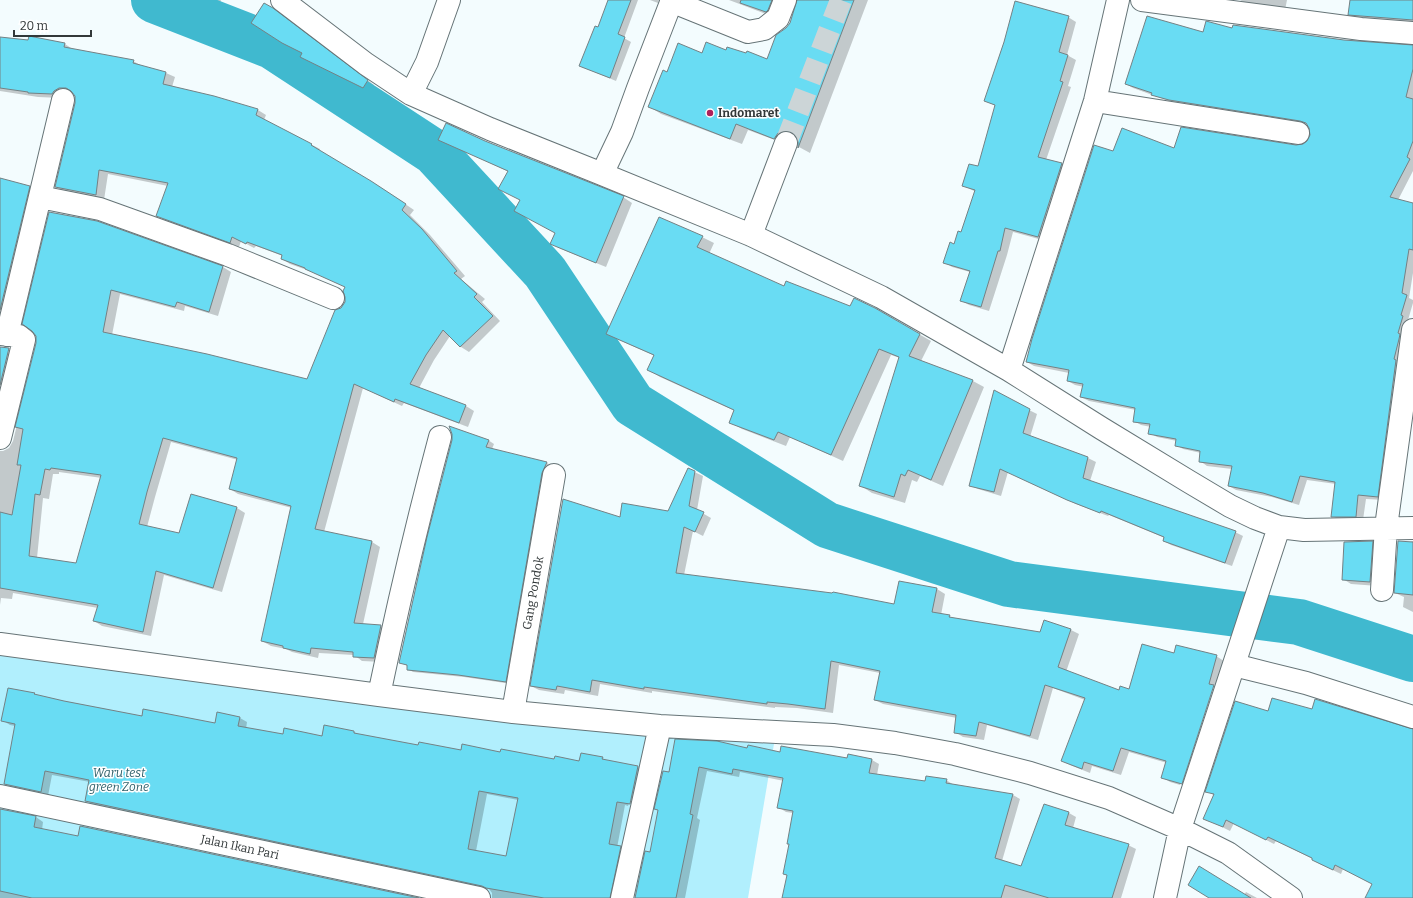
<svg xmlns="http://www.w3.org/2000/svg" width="1413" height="898" font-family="Bitter,serif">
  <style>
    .green { fill: #b1effd }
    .shadow { fill: #0003; fill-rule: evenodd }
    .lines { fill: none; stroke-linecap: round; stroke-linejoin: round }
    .river { stroke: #40b9cf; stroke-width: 46 }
    .building { fill: #69dcf3; stroke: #748184; fill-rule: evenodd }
    .minor-tunnel { stroke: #ccd5d7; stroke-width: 22; stroke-dasharray: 22 11; stroke-linecap: butt }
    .minor-casing { stroke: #667477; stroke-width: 24 }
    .minor { stroke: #fff; stroke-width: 22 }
    .poi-dot { fill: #ae215a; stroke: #fff; stroke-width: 1.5 }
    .labels { text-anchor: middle; stroke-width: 3; stroke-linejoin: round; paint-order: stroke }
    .poi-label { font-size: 12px; font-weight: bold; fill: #323839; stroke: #fff; text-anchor: start }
    .street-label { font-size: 12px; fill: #323839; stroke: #fff }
    .park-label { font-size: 12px; font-style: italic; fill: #2e606a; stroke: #fff }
  </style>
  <rect width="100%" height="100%" fill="#f3fcfe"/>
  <path class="green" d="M0,644L776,732L748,898H0Z"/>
  <path class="shadow" d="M205,0H221L219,6Z
    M609,0H641H638L624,38L631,42L616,81L580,66L598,28Z
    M650,0H659L658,3Z
    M729,0H787L777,18Z
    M798,0H868L810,153L799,147V140L798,137L789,140L786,144L748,130L742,144L661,114L650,107L668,73L703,54L727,51L768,60L791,23Z
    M1240,0H1287L1285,10L1250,6Z
    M1351,0H1413V25L1359,20L1349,14Z
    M280,13L374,85L370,91L308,60Z
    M1068,17L1076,22L1067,55L1076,60L1068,86L1071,87L1046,160L1062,164L1069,169L1046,241L1013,232L1007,255L989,311L969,305L962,301L970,272L952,267L944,262L962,233L976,192L964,186L979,168L996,106L985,101Z
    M1233,29L1413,47V171L1398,200L1413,204V273L1409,298L1413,300V303L1408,320L1410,321L1385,500L1366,499L1363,520H1340L1332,516L1336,484L1307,480L1299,505L1272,497L1236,490L1229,486L1232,469L1207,466L1200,461L1201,453L1183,449L1176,445L1177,441L1157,437L1150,433L1151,427L1141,425L1134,421L1136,410L1089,401L1081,397L1084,387L1075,385L1068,381L1069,373L1034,366L1027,362L1114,152L1175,149L1296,146L1303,145L1308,142L1311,136L1310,128L1308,124L1177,104L1133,88L1126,84L1204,33Z
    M0,38L29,41L49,40L65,44L74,50L133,61L142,66V67L166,73L175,77L172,87L213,97L258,110L266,115L264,120L320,149L319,151L380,187L414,210L410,215L430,235L465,276L461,279L485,299L482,302L500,321L469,352L461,347L450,336L434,360L419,388L466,406L474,411L468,427L404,403L402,406L363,388L324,532L372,542L380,547L363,624L381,626L389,630L383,662L362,661L354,655L319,653L318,658L292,652L286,649L271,646L262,641L292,508L238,494L230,489L238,460L171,442L155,497L147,527L180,534L191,495L237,508L245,513L222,592L164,575L151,636L102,626L94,621L98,608L13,593L12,599L1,598L0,605V451H3L9,448L13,441L34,356L96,222L223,267L231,272L218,316L185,306L184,311L120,294L112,335L308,380L342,308L346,303V287L307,270L290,264L282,259L283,256L256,246L254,248L241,241L239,247L165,220L157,215L168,186L108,174L104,200L65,192L56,187L76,103V97L74,92H69L61,98L38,97L0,91ZM59,472L102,478L77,565L37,558L43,498L49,499L53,474H59Z
    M439,139L485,142L623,197L632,203L606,267L561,249L552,244L556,233L521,200L509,172Z
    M29,187L35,191L5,317L0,316V191Z
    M702,237L714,243L709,254L784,288L851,308L875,309L931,341L921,361L973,381L984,387L943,486L920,476L917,482L912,480L905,503L872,493L861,486L900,358L891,355L843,461L790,437L786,446L742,429L730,422L735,411L660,377L649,370L655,356L619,340L607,333Z
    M0,351L8,352L16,357L0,424Z
    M1029,410L1037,414L1030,437L1088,458L1096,462L1090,481L1235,532L1243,536L1232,566L1171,545L1164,541L1165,538L1109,515L1108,516L1076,504L1008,472L1001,496L978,489L970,485Z
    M488,440L494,444L492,449L547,463L552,466L511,684L464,677L413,672L408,669V666L400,662Z
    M688,469L703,476L697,510L711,518L703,536L693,531L684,575L895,605L937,589L945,594L941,615L949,616L953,618L1041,633L1071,630L1079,634L1066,672L1119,692L1130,691L1175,654L1216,656L1224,661L1190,788L1182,786L1215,685H1213L1180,785L1170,782L1162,777L1167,763L1129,752L1121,775L1092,766L1090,773L1070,765L1062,761L1085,700L1053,688L1038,740L987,725L984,740L963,737L955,732L957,718L883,704L875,700L880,673L839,665L833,713L797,708L775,707V708L652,691V693L600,684L598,696L565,690L564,694L539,690L531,686L621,519L669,512Z
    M1413,541V612L1403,607L1404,597L1395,593L1410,542Z
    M1372,542L1380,547L1378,586L1351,584L1343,579Z
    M34,694L38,696L143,717L215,724L240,718L247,722L246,729L284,736L323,737L354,732L361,736L419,747L461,751L501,753L555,760L580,762L602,758L608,761L638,767L646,771L639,802L630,800L628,806L625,805L617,848L609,898H492V893L489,889L94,805L86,801L90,782L52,775L48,796L13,788L5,784L15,726L10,725L2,720ZM487,794L518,800L507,857L476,851Z
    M1312,710L1413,730V898H1366L1373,884L1343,869L1341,874L1320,864L1313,860V859L1276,841L1274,844L1234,823L1230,831L1212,822L1215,796L1207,791L1268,712Z
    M748,749L848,759L849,755L872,760L879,764L877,775L926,782L946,780L954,785L1013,795L1020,799L1002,861L1021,868L1045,806L1069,813L1076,817L1073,828L1128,845L1136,849L1121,898H783L788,876L784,874L790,844L793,813L786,812L778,807L784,781L740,772L739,777L707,771L697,818L700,820L685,898H641L670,773Z
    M36,817L43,822L42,830L414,898H0V822Z
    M1246,892L1257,898H1211L1244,895Z"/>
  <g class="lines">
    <path class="river" d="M154,0L272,46L434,152L545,272L633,404L827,525L1009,584L1299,622L1413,659"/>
  </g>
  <path class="building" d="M608,0H631L618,34L625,37L610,78L579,66L595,26L598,27Z
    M741,0H772L768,10L766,12L740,3Z
    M797,0H854L798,148V141L796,135L790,131H784L778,133L774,139L736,124L730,139L648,107L663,70L667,72L678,43L702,53L706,42L726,50L727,47L746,53L747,51L767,59L776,35L786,28L790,23Z
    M1350,0H1413V20L1348,15Z
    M1015,1L1069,16L1059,52L1068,55L1060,81L1063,82L1038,157L1062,163L1038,237L1005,228L1000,251H998L981,307L960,301L970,271L943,263L950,242L954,244L958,231L961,232L975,190L962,186L969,164L978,166L995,105L984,101L1004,42Z
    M264,3L273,8L368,80L363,88L300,57L302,53L282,43L251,23Z
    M1147,16L1203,32L1206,21L1232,28L1233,25L1344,40L1413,45V69L1406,97L1413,99V141L1407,157L1410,159L1390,197L1413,203V250L1409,249L1402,293L1407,295L1401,315L1403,316L1398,333L1400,334L1399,339L1394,359L1396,360L1378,497L1358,495L1356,517H1331L1335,482L1300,476L1292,502L1263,493L1228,486L1232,466L1199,462L1200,451L1175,446L1176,439L1148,434L1150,424L1133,422L1135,408L1080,397L1083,384L1067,381L1069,370L1026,362L1032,339L1094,145L1113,151L1122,128L1174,148L1181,127L1296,145L1303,144L1307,141L1310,135L1309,128L1306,123L1300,121L1169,100L1151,95L1152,93L1125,84Z
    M29,36L65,43L64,47L134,60L133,63L166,72L163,84L214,96L258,109L256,115L312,144L311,145L371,181L406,204L402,210L422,229L457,271L454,273L477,294L474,297L493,316L460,347L443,330L426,355L410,384L466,405L459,423L395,399L394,402L354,384L315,529L372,541L354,623L381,625L374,658L353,657V652L311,648L310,654L283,648V646L261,641L291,506L229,489L237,458L163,438L147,492L139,524L179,533L191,494L237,507L213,588L156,571L143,632L93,621L98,605L0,588V512L12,515L21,465H17L23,429L15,427L36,343V336L32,331L22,324L49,212L97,221L223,266L209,312L177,302L175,307L111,290L103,332L207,354L307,379L335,310L341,308L345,302V297L343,291L345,287L305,269V268L281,259L282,255L247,242L246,244L232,237L230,243L156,216L168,183L99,170L96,195L55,187L75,103V96L71,91L66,88H59L54,91L52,94L28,93V92L0,88V37L28,40ZM51,468L101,475L76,563L29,556L35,494L40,495L45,469L50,470Z
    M446,123L485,141L624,196L596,263L550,244L555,233L514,211L520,200L498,189L508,171L438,140Z
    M0,178L30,186L0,310Z
    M659,217L703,236L697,247L784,286L786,281L850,306L854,298L875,308L920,334L909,356L973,380L931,480L908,470L905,476L901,474L894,497L859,486L899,357L879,349L831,455L778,432L774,440L729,423L734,410L647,370L654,355L606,334Z
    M0,347L9,348L0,385Z
    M994,390L1030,409L1023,433L1088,457L1083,478L1236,531L1225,563L1163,541L1164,537L1101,511L1100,513L1067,500L1000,469L994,492L969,486Z
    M449,426L489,440L486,447L547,462L542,473L506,682L458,675L407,670V665L399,663L427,537L452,440V434Z
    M688,468L695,471L689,506L704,512L695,532L684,527L676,573L832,593L833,592L894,604L899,581L937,588L932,612L950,615L949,617L1040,632L1044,620L1071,629L1058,667L1119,690L1120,686L1129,689L1142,644L1174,653L1176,645L1217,655L1209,684L1214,685L1182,784L1161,778L1166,761L1121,748L1113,771L1084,762L1082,769L1061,761L1085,698L1045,685L1030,736L979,722L976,736L954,733L956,715L874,700L880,671L831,661L825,709L788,704L767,702V704L644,687V689L592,680L590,692L557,686L556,690L530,686L563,499L620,517L622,503L668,511Z
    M1373,541L1370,582L1342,580L1344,542Z
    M1398,541L1413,542V595L1394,593Z
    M8,688L35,693L34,694L64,701L142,716L143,709L215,723L217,712L240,717L238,726L283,734L284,728L322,736L324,725L354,731V733L418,745L419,742L461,750L462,744L500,752L501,749L554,759L555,756L579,761L581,753L603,757L602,759L638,766L630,804L617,802L609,844L621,846L610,898H544L486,888L482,886L85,801L89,780L45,771L41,792L4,784L15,724L1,721ZM479,791L518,798L506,856L468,849Z
    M1272,698L1312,709L1315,699L1413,729V898H1365L1372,884L1335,865L1333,870L1312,860V858L1268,837L1266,840L1226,820L1223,827L1203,819L1214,794L1205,792L1235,701L1268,711Z
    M675,739L717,741L747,748L748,745L780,752L781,746L847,758L848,754L872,759L869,773L925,781L926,776L947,779L946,783L1013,794L995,858L1021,866L1044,804L1069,812L1065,825L1129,844L1112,898H1049L1005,885L1001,898H782L787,875L783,874L789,844H787L793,811L777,808L783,778L733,769L732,774L699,767L690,814L693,815L676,898H635L645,851L650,852L658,810L654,809L663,771L669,772Z
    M0,809L36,816L34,827L78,836L80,826L419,898H32L0,891Z
    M1199,866L1251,898H1209L1188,885Z"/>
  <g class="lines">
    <path class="minor-tunnel" d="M786,143L841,0"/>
    <defs>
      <path id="minor" d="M282,0L366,64L411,94L490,129L602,174L751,235L881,297L1009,370L1101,428L1188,481L1230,506L1255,518L1279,527L1304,530L1413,528
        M1142,0L1361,29L1413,33
        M671,1L748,32L764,29L778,18L785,0
        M411,94L427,62L449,0
        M1095,101L1298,133
        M602,174L622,132L638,88L672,0
        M40,197L100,209L228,255L333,298
        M751,235L786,143
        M0,334L19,336L24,340L0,438
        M7,335L63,100
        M1009,370L1095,101L1118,0
        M1382,590L1386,527L1413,330
        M0,644L379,695L513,712L660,726L833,735L895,743L955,754L1030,773L1109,798L1180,829L1228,853L1291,898
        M1234,665L1306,683L1413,717
        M379,695C397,609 417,523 440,437
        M513,712L554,475
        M0,796L479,898
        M622,898L660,726
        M1165,898L1180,829L1279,527"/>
    </defs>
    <use href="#minor" class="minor-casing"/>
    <use href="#minor" class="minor"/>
  </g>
  <circle class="poi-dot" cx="710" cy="113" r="4"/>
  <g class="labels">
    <g class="poi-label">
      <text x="718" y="117">Indomaret</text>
    </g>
    <g class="street-label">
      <text transform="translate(533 593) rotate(-80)" y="4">Gang Pondok</text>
      <text transform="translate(240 847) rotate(12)" y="4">Jalan Ikan Pari</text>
    </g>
    <g class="park-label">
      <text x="119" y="777">Waru test<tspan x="119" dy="14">green Zone</tspan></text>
    </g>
  </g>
  <path d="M14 30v6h77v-6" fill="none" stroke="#323839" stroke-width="2"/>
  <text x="20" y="30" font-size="12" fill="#323839" stroke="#ffffff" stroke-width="3" paint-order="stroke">20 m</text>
</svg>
